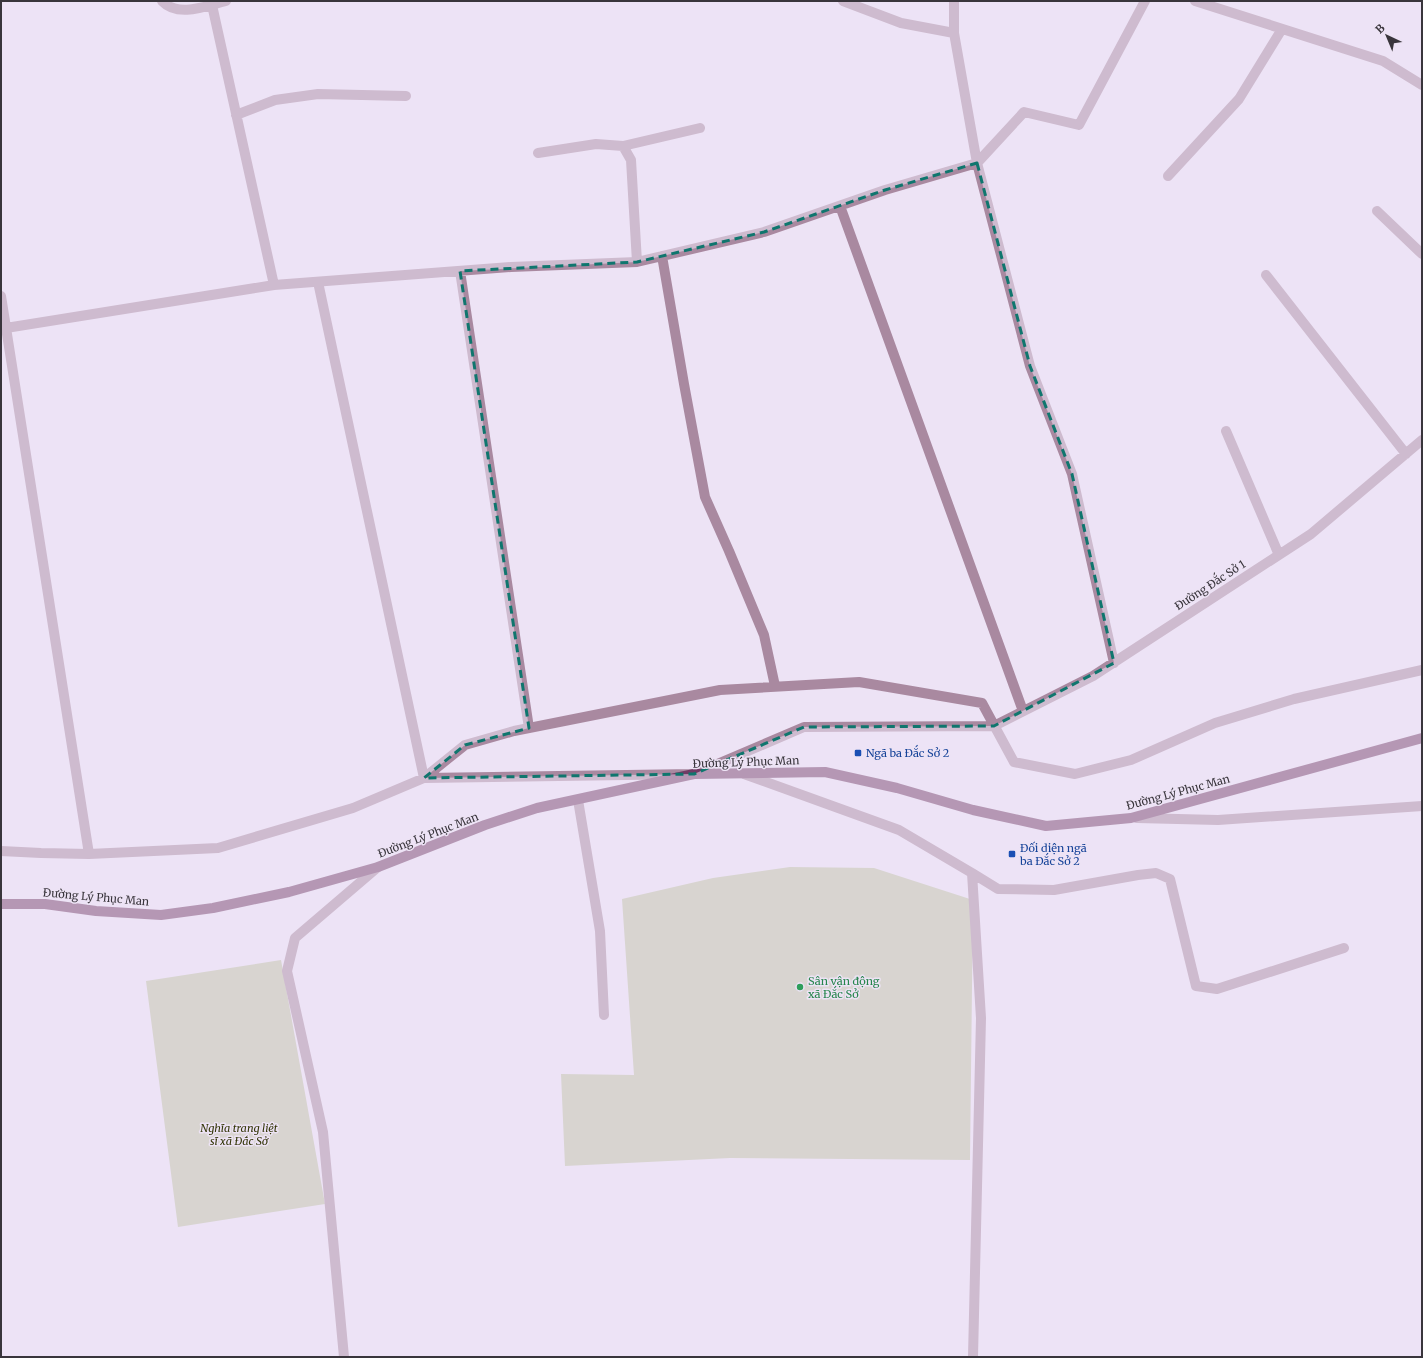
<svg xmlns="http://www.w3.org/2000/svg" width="1423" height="1358" font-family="Merriweather,serif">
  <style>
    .green { fill: #bec1a3 }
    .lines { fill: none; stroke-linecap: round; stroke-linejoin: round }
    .minor { stroke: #a989a0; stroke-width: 10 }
    .major { stroke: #713b65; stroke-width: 10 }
    .marked { fill: none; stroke: #0f766e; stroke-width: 3; stroke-dasharray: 8 5; stroke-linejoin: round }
    .transit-dot { fill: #1a4fb4; stroke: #ede3f5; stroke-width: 1.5 }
    .leisure-dot { fill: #2e9e5b; stroke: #ede3f5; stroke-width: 1.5 }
    .labels { text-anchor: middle; stroke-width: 3; stroke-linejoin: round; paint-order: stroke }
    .street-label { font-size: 11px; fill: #39353c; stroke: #ede3f5 }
    .transit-label { font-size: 11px; fill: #164399; stroke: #ede3f5; text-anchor: start }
    .leisure-label { font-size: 11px; fill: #27864d; stroke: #ede3f5; text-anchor: start }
    .park-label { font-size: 11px; font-style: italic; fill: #343708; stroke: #ede3f5 }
  </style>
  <rect width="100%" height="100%" fill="#ede3f5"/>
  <path class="green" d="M790,867L874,868L973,900L970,1160L730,1158L565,1166L561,1074L634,1075L622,899L713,878Z
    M281,960L325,1204L178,1227L146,981Z"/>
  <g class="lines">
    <path class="minor" d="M162,1C178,18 206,6 226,1
      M843,1L901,23L954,33
      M954,1V33L977,163L1030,366L1072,474L1114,663
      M1195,1L1383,61L1422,85
      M212,5L274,285
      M236,115L275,100L318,94L406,96
      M623,146L700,128
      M538,153L596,144L623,146L631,160L637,262
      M977,163L1024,112L1079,125L1145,1
      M1168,176L1239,99L1282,29
      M840,206L1023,711
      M1377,211L1422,254
      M662,256L684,384L705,497L729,551L764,635L775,686
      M460,271L529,728
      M1266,275L1406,454
      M318,282L424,778L694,774L804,727L994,726L1093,676L1311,534L1422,440
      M1,296L89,854
      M6,328L274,285L511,267L637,262L764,232L885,190L977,163
      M1226,431L1279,555
      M744,774L899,830L972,873L981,1018L973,1357
      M578,800L600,931L604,1015
      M1137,818L1218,820L1422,806
      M1,851L41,853L89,854L218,848L353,808L424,778L465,745L514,731L720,690L859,682L982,703L1014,762L1075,774L1131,760L1215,723L1294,699L1422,670
      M972,873L998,889L1054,890L1138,875L1156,873L1170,879L1196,986L1217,989L1344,948
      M344,1357L323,1132L287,971L295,938L378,867"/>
    <path class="major" d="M1,904H45L96,911L161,915L213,908L289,892L378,867L485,825L537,808L694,774L825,772L897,788L973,810L1046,826L1131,818L1422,738"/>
  </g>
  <path d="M0 0H1423V1358H0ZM977,163L1030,366L1072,474L1114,663L994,726L804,727L694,774L424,778L465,745L529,728L460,271L637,262L764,232L885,190Z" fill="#ede3f5" fill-opacity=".55" fill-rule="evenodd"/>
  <path class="marked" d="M977,163L1030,366L1072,474L1114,663L994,726L804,727L694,774L424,778L465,745L529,728L460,271L637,262L764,232L885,190Z"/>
  <g class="transit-dot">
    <rect x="854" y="749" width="8" height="8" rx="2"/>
    <rect x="1008" y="850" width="8" height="8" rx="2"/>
  </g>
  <circle class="leisure-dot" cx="800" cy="987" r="4"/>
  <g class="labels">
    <g class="street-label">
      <text transform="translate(1210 585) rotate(-33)" y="4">Đường Đắc Sở 1</text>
      <text transform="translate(746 762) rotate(-2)" y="4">Đường Lý Phục Man</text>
      <text transform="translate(1178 792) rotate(-15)" y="4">Đường Lý Phục Man</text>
      <text transform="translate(428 835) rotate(-21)" y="4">Đường Lý Phục Man</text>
      <text transform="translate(96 897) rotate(5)" y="4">Đường Lý Phục Man</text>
    </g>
    <g class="transit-label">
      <text x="866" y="757">Ngã ba Đắc Sở 2</text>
      <text x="1020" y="852">Đối diện ngã<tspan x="1020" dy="13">ba Đắc Sở 2</tspan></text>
    </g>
    <g class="leisure-label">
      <text x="808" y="985">Sân vận động<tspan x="808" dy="13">xã Đắc Sở</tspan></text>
    </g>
    <g class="park-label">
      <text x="239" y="1132">Nghĩa trang liệt<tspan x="239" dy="13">sĩ xã Đắc Sở</tspan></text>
    </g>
  </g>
  <rect width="1423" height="1358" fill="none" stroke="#39353c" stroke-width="4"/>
  <g transform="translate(1387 36) rotate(316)" stroke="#ede3f5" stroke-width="3" paint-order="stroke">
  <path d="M0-3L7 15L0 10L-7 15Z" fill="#39353c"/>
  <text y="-6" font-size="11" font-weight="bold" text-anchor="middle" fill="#39353c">B</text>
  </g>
</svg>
